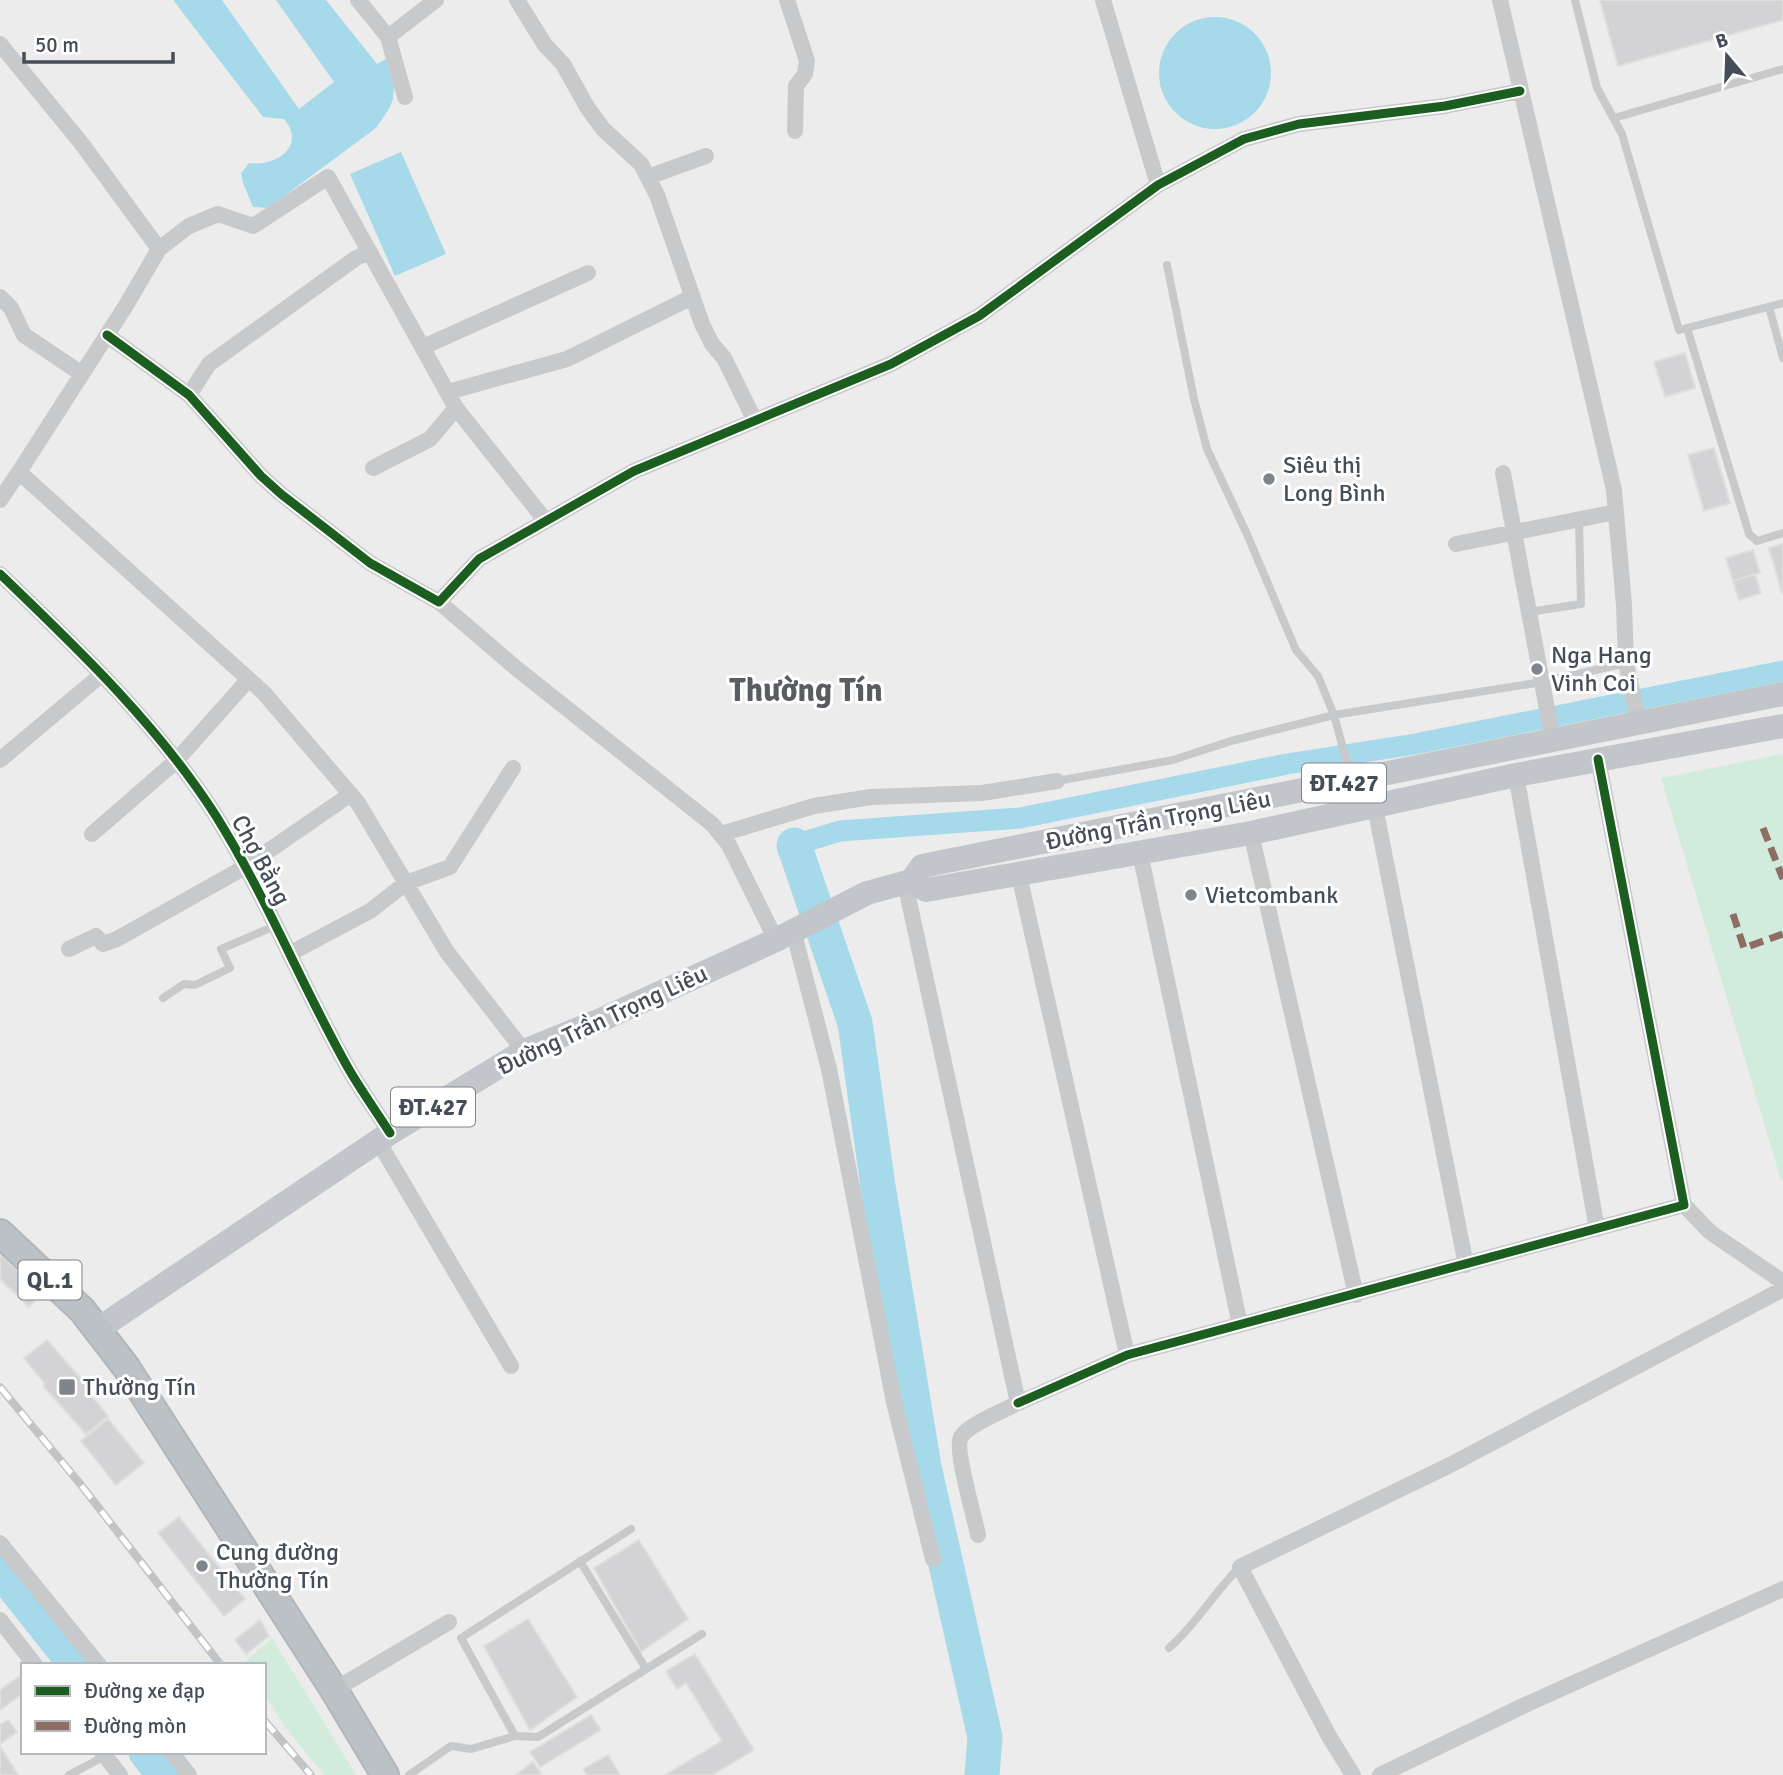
<svg xmlns="http://www.w3.org/2000/svg" width="1783" height="1775" font-family="Signika,sans-serif">
  <style>
    .green { fill: #d1ecdc }
    .water { fill: #a6d9e9 }
    .lines { fill: none; stroke-linecap: round; stroke-linejoin: round }
    .canal { stroke: #a6d9e9; stroke-width: 21 }
    .river { stroke: #a6d9e9; stroke-width: 35 }
    .building { fill: #d3d3d5; stroke: #dededf; stroke-width: 2 }
    .trunk-casing { stroke: #b2b6bb; stroke-width: 30 }
    .service { stroke: #c7c9cb; stroke-width: 8 }
    .minor { stroke: #c7c9cb; stroke-width: 16 }
    .primary { stroke: #c2c6ca; stroke-width: 24 }
    .trunk { stroke: #bcc1c6; stroke-width: 26 }
    .rail-casing { stroke: #c2c3c5; stroke-width: 8 }
    .rail { stroke: #fff; stroke-width: 5; stroke-dasharray: 16; stroke-linecap: butt }
    .quiet { stroke: #8d6e63; stroke-width: 7; stroke-dasharray: 14 7; stroke-linecap: butt }
    .cycleway-casing { stroke: #fff; stroke-width: 13 }
    .cycleway { stroke: #1b5e20; stroke-width: 9 }
    .poi-dot { fill: #80858c; stroke: #fff; stroke-width: 2.5 }
    .labels { text-anchor: middle; stroke-width: 6; stroke-linejoin: round; paint-order: stroke }
    .shield { fill: #fff; stroke: #7d838a; stroke-width: 2 }
    .shield-label { font-size: 23px; font-weight: bold; fill: #454e58 }
    .poi-label { font-size: 24px; fill: #454e58; stroke: #fff; text-anchor: start }
    .street-label { font-size: 24px; fill: #454e58; stroke: #fff }
    .district-label { font-size: 32px; font-weight: bold; fill: #595c60; stroke: #fff }
  </style>
  <rect width="100%" height="100%" fill="#edecec"/>
  <path class="green" d="M1783,754V1180H1781L1661,778Z
    M272,1638L352,1768L356,1775H324L284,1726L264,1693V1665H247L245,1662Z"/>
  <path class="water" d="M173,0H222L299,109L334,82L276,0H326L377,64L386,59L394,86L393,99L389,109L376,128L268,208L253,207L243,183L241,173L249,163C276,167 307,146 284,119L263,117Z
    M1159 73a56 56 0 1 1 112 0a56 56 0 1 1-112 0Z
    M401,152L446,254L395,276L350,174Z"/>
  <g class="lines">
    <path class="canal" d="M794,845L840,831L1020,818L1287,764L1415,744L1783,671"/>
    <path class="river" d="M794,845L855,1023L878,1186L924,1467L985,1737L982,1775
      M0,1569L76,1665
      M146,1752L164,1775"/>
  </g>
  <path class="building" d="M1600,0H1783V20L1618,66Z
    M1685,353L1695,388L1665,397L1654,362Z
    M1714,448L1730,503L1704,511L1688,455Z
    M1783,544V592L1782,593L1769,548Z
    M1753,550L1760,573L1733,581L1726,558Z
    M1755,574L1761,593L1739,600L1733,581Z
    M0,1254L42,1293L29,1307L0,1279Z
    M47,1340L89,1388L87,1390L108,1416L86,1434L43,1386L45,1384L24,1358Z
    M108,1419L144,1463L116,1485L81,1441Z
    M179,1517L245,1599L224,1616L158,1533Z
    M639,1540L688,1619L641,1652L594,1568Z
    M528,1619L577,1697L530,1730L484,1646Z
    M260,1620L269,1636L246,1654L235,1640Z
    M695,1654L754,1750L712,1775H665L722,1741L686,1683L677,1689L666,1671Z
    M23,1674V1693L0,1710V1690Z
    M591,1715L601,1730L540,1767L530,1752Z
    M8,1720L17,1732L0,1744V1725Z
    M0,1746L18,1775H1L0,1773Z
    M608,1755L620,1775H587L583,1769Z
    M533,1762L541,1773L538,1775H516Z"/>
  <g class="lines">
    <defs>
      <path id="trunk" d="M0,1233L82,1310L126,1367L334,1690L385,1775"/>
    </defs>
    <use href="#trunk" class="trunk-casing"/>
    <path class="service" d="M1575,0L1597,88L1622,134L1679,330L1783,303
      M1614,118L1783,69
      M1167,265L1194,399L1207,449L1246,532L1296,650L1318,676L1334,715L1348,767
      M1769,307L1783,358
      M1687,328L1749,534L1757,541L1783,533
      M1529,612L1581,604L1579,520
      M1057,781L1173,760L1231,741L1334,715L1542,682L1626,663
      M163,998L184,984L195,985L230,968L221,949L275,926
      M580,1561L646,1669
      M1169,1648C1196,1625 1214,1592 1240,1567
      M515,1736L461,1638L631,1529
      M69,1775L105,1756
      M409,1775L451,1746L471,1749L515,1736L538,1737L702,1634"/>
    <path class="minor" d="M358,0L388,37
      M517,0L545,45L563,64L587,107L603,129L641,164L657,195L702,324L712,344L724,358L755,421
      M787,0L807,61L805,74L796,86L795,131
      M1103,0L1158,185
      M1500,0L1614,490L1624,605L1626,663L1639,723
      M0,44L82,144L159,249
      M405,97L388,37L436,0
      M648,177L706,156
      M0,297L11,308L24,335L82,374
      M107,335L189,395L261,476L281,494L370,563L439,602L479,559L634,471L891,364L979,316L1158,185L1244,139L1299,124L1445,106L1520,91
      M423,347L588,273
      M448,392L567,359L692,297
      M189,395L209,364L356,258L370,252
      M373,468L430,439L456,408
      M1503,473L1553,741
      M0,500L19,472
      M1456,544L1616,512
      M0,574C77,648 158,725 216,816C266,896 301,984 347,1066C360,1089 376,1111 390,1133
      M439,602L516,668L712,824L729,845L776,940
      M0,760L101,675
      M1348,767L1375,807L1466,1265
      M1516,775L1597,1229
      M1251,833L1356,1295
      M92,834L176,761L248,680
      M721,834L814,806L871,797L982,793L1057,781
      M1140,853L1240,1325
      M1019,875L1127,1355
      M905,883L1018,1403C1005,1410 967,1425 961,1437C954,1448 975,1519 978,1535
      M793,930L829,1069L894,1402L933,1559
      M69,949L96,936L103,944L117,939L245,867L351,794
      M289,954L370,911L406,883L450,867L513,768
      M524,1051L447,952L358,803L264,693L19,472L125,307L159,249L189,226L218,214L253,226L328,177L456,408L545,520
      M378,1141L511,1366
      M1684,1205L1710,1232L1783,1282
      M1018,1403L1127,1355L1684,1205L1598,759
      M0,1543L99,1665
      M0,1620L35,1665
      M334,1690L449,1622
      M102,1752L120,1775
      M171,1752L189,1775
      M1353,1775L1330,1738L1240,1567L1450,1465L1783,1289
      M1380,1775L1525,1705L1783,1589"/>
    <path class="primary" d="M911,881L926,890L1251,833L1516,775L1783,726
      M98,1329L390,1133L524,1051L603,1019L776,940L867,893L911,881L922,866L1783,694"/>
    <use href="#trunk" class="trunk"/>
    <defs>
      <path id="rail" d="M0,1387L81,1485L221,1665
        M264,1720L311,1775"/>
    </defs>
    <use href="#rail" class="rail-casing"/>
    <use href="#rail" class="rail"/>
    <path class="quiet" d="M1763,828L1783,879
      M1733,914L1744,948L1783,934"/>
    <defs>
      <path id="cycleway" d="M107,335L189,395L261,476L281,494L370,563L439,602L479,559L634,471L891,364L979,316L1158,185L1244,139L1299,124L1445,106L1520,91
        M0,574C77,648 158,725 216,816C266,896 301,984 347,1066C360,1089 376,1111 390,1133
        M1018,1403L1127,1355L1684,1205L1598,759"/>
    </defs>
    <use href="#cycleway" class="cycleway-casing"/>
    <use href="#cycleway" class="cycleway"/>
  </g>
  <g class="poi-dot">
    <circle cx="1269" cy="479" r="7"/>
    <circle cx="1537" cy="669" r="7"/>
    <circle cx="1191" cy="895" r="7"/>
    <rect x="58" y="1378" width="18" height="18" rx="3.5"/>
    <circle cx="202" cy="1566" r="7"/>
  </g>
  <g class="labels">
    <g class="shield">
      <rect x="1302" y="763.5" width="84" height="39" rx="5"/>
      <rect x="391" y="1087.5" width="84" height="39" rx="5"/>
      <rect x="18.5" y="1260.5" width="63" height="39" rx="5"/>
    </g>
    <g class="shield-label">
      <text x="1344" y="791">ĐT.427</text>
      <text x="433" y="1115">ĐT.427</text>
      <text x="50" y="1288">QL.1</text>
    </g>
    <g class="poi-label">
      <text x="1283" y="473">Siêu thị<tspan x="1283" dy="28">Long Bình</tspan></text>
      <text x="1551" y="663">Nga Hang<tspan x="1551" dy="28">Vinh Coi</tspan></text>
      <text x="1205" y="903">Vietcombank</text>
      <text x="83" y="1395">Thường Tín</text>
      <text x="216" y="1560">Cung đường<tspan x="216" dy="28">Thường Tín</tspan></text>
    </g>
    <g class="street-label">
      <text transform="translate(1158 820) rotate(-11)" y="8">Đường Trần Trọng Liêu</text>
      <text transform="translate(261 860) rotate(62)" y="8">Chợ Bằng</text>
      <text transform="translate(602 1020) rotate(-25)" y="8">Đường Trần Trọng Liêu</text>
    </g>
    <g class="district-label">
      <text x="806" y="701">Thường Tín</text>
    </g>
  </g>
  <rect x="21" y="1663" width="245" height="91" fill="#ffffff" stroke="#b5b8bc" stroke-width="2"/>
  <rect x="35" y="1686" width="35" height="10" fill="#1b5e20" stroke="#b5b8bc" stroke-width="2"/>
  <text x="84" y="1698" font-size="21" fill="#454e58">Đường xe đạp</text>
  <rect x="35" y="1721" width="35" height="10" fill="#8d6e63" stroke="#b5b8bc" stroke-width="2"/>
  <text x="84" y="1733" font-size="21" fill="#454e58">Đường mòn</text>
  <g transform="translate(1727 56) rotate(341)" stroke="#ffffff" stroke-width="5" paint-order="stroke">
  <path d="M0-5L12 26L0 18L-12 26Z" fill="#454e58"/>
  <text y="-10" font-size="19" font-weight="bold" text-anchor="middle" fill="#454e58">B</text>
  </g>
  <path d="M24 52v10h149v-10" fill="none" stroke="#454e58" stroke-width="3.5"/>
  <text x="35" y="52" font-size="21" fill="#454e58" stroke="#ffffff" stroke-width="5" paint-order="stroke">50 m</text>
</svg>
